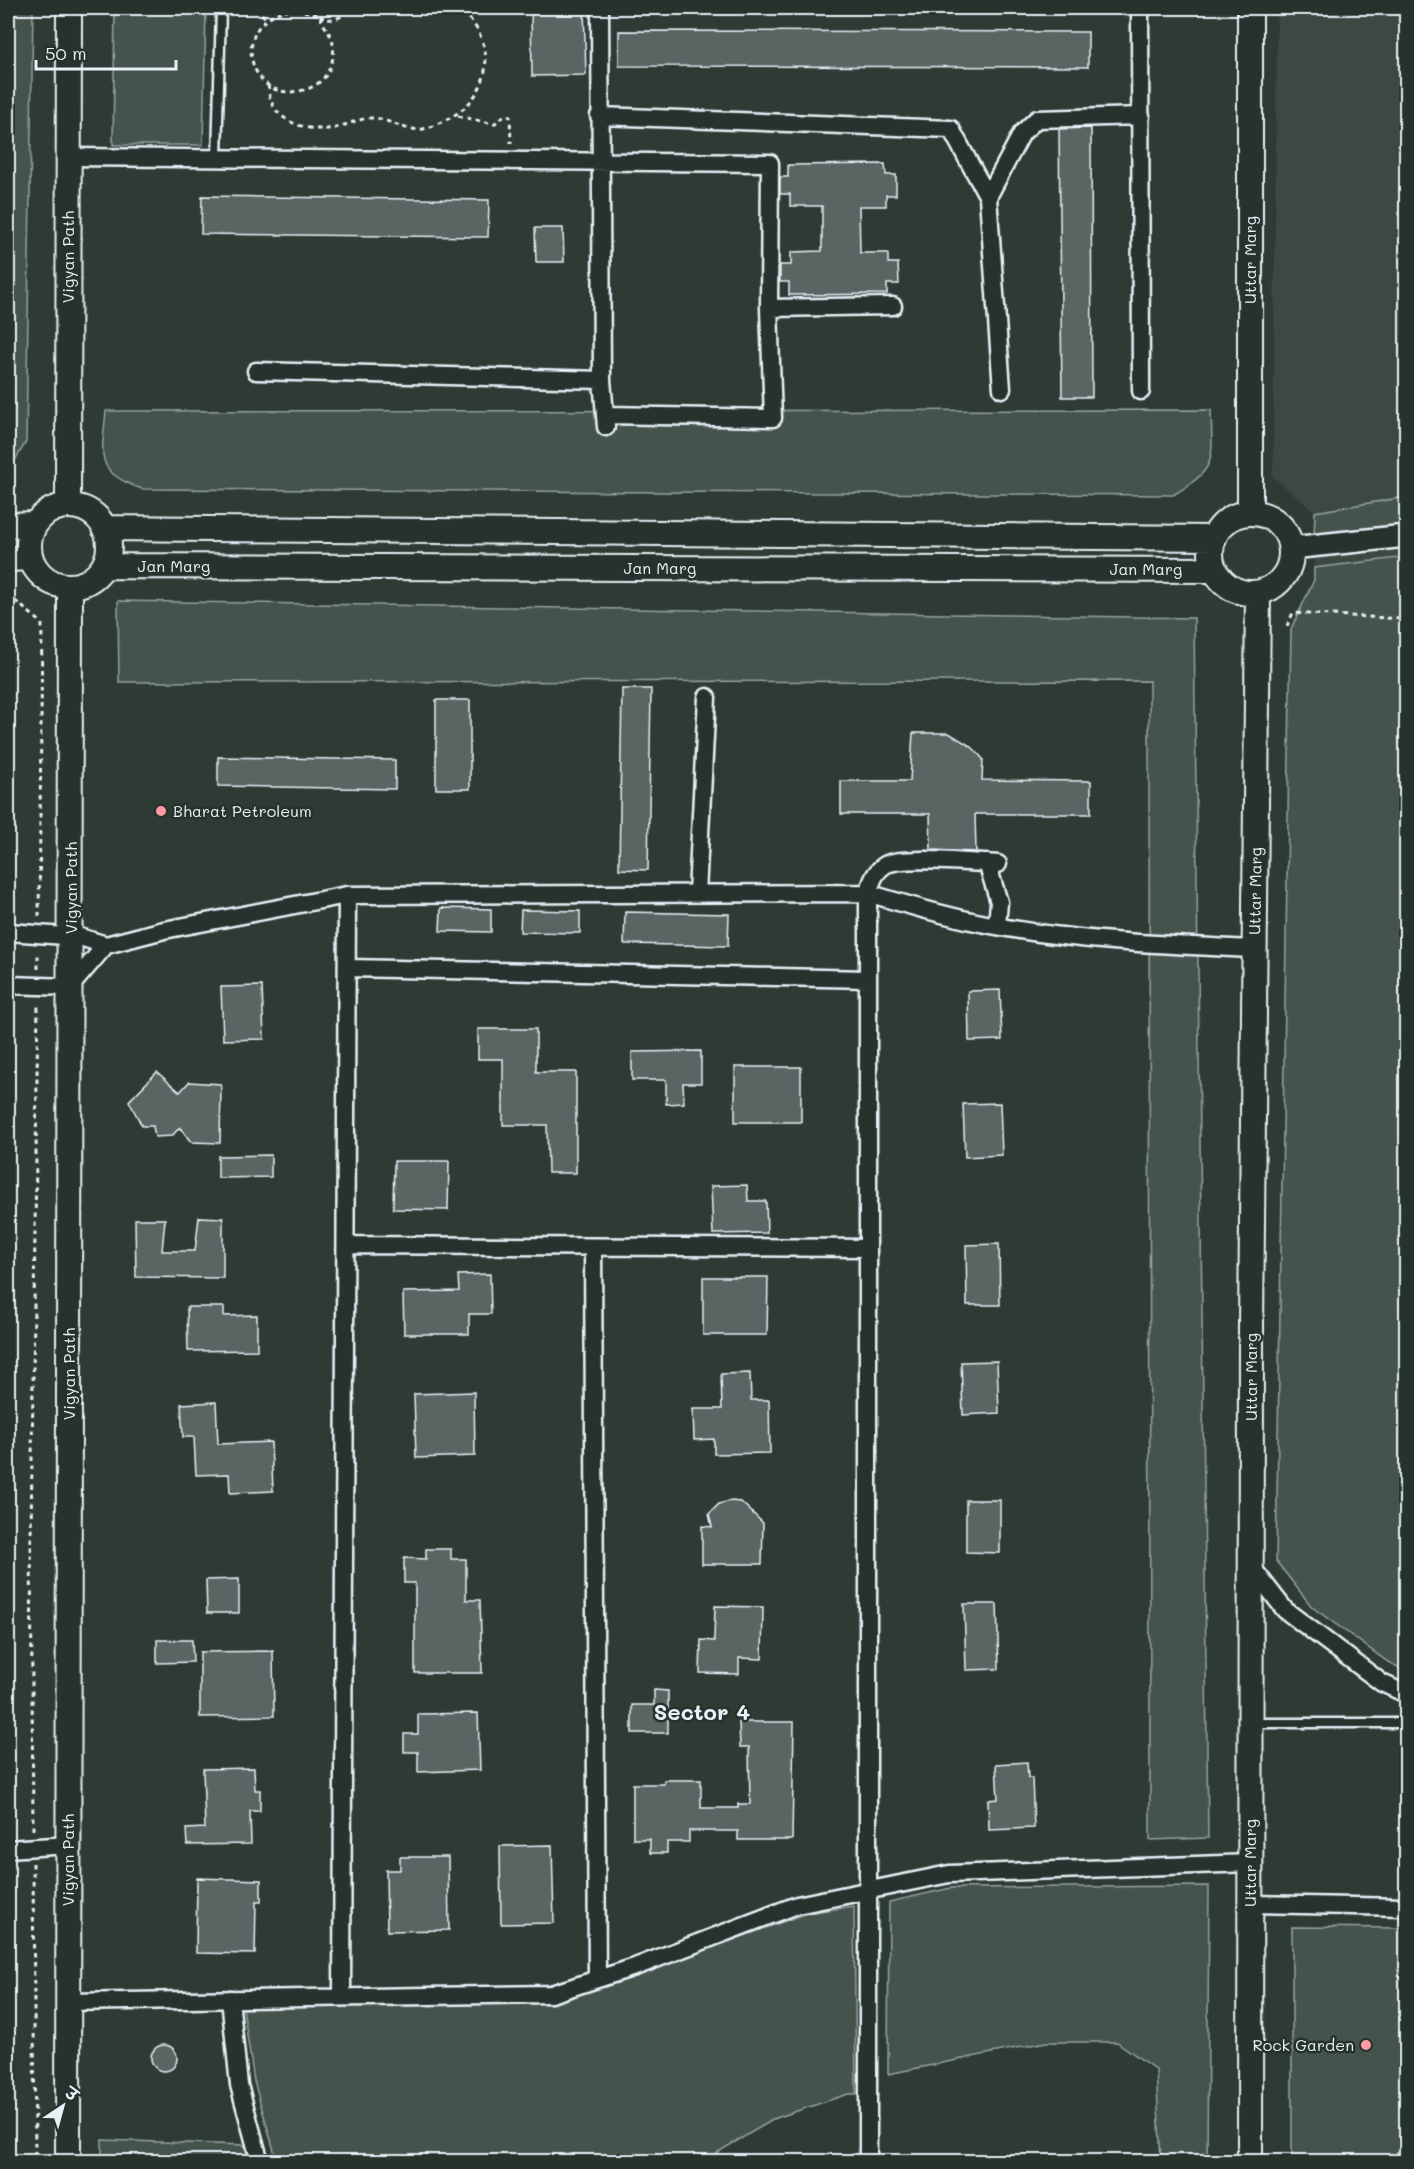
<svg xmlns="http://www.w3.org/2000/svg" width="1414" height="2169" font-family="Mali,'Playpen Sans Deva',sans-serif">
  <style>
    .built { fill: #3b4843 }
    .green { fill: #45524e; stroke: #96a2a3; stroke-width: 1.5 }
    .building { fill: #596563; stroke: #e8f1f8; stroke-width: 1.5 }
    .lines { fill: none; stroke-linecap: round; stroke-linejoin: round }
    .service-casing { stroke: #e8f1f8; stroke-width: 13 }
    .minor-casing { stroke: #e8f1f8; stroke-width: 21 }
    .tertiary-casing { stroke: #e8f1f8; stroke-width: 26 }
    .secondary-casing { stroke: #e8f1f8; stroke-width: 28 }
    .path { stroke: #e8f1f8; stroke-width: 3; stroke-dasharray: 4.5 4.5; stroke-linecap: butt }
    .service { stroke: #26332d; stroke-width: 8 }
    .minor { stroke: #26332d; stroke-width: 16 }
    .tertiary { stroke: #26332d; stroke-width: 21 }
    .secondary { stroke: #26332d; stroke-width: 24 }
    .poi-dot { fill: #ff9aa2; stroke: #26332d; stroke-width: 2 }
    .labels { text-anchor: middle; stroke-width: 5; stroke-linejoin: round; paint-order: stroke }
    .street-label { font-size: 16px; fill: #e8f1f8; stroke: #26332d }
    .poi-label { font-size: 16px; fill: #e8f1f8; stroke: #26332d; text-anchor: start }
    .district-label { font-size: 22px; font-weight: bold; fill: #e8f1f8; stroke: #26332d }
  </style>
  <rect width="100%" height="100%" fill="#2e3b35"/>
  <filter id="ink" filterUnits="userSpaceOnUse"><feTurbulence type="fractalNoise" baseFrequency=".0167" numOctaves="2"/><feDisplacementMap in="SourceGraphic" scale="12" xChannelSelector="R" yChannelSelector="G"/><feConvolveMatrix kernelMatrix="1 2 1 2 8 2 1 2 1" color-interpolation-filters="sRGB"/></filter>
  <g filter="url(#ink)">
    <path class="built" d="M1277,8H1406V1671L1388,1662L1312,1607L1276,1561L1291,629L1314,580L1315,512L1273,477Z"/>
    <path class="green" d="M8,8H33L26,442L8,472Z
      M115,8H206L203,145H113Z
      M1211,410C1212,459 1219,468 1173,495L142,489C93,472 102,456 106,411Z
      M1406,497V525L1314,538L1315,512Z
      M1406,557V1671L1388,1662L1312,1607L1276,1561L1291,629L1314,580V568Z
      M118,601L1194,618L1208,1838L1150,1840L1149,681L119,682Z
      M1209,1886L1207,2161H1161L1156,2070L1117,2042H1046L888,2074L889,1902L951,1888Z
      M854,1906L856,2094H848L776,2118L703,2161H277L254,2081L243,2008L544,2003L565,1999L808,1913Z
      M1292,1927L1406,1928V2161H1292Z
      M102,2140L244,2145L249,2161H102Z"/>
    <path class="building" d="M531,8H584L586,75L532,76Z
      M619,31L1088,32V67L619,66Z
      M1091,128L1092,397H1062L1059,129Z
      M885,164L886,175H896V195H886V206H859L860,253H888V263H898L899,284H887V294L789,295V282H780V265H791V252L822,251V206H790V194H780V177H788V165Z
      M202,196L489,200L488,237L201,234Z
      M535,228H563L564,262H536Z
      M622,689H651L648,870L619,869Z
      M436,700H470V789H436Z
      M913,733H949L972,747L983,759L982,780L1091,781V814H975L976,852L931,850L930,814H841V781H910Z
      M218,757L395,760V789L218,786Z
      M441,908L491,909V932L440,931Z
      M521,910L580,911V933L520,932Z
      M625,912L729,914L728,946L624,944Z
      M262,986L264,1039L223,1040L221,987Z
      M1000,990L1002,1040L969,1041L968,991Z
      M478,1029H536V1072H576V1173H548L547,1125H503V1059H478Z
      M701,1051V1083H683L684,1103L666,1104V1080H632V1052Z
      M735,1067H801V1122H735Z
      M157,1072L180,1092L189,1082L221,1084L220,1143L191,1142L180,1127L172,1136L155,1137L153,1126H142L129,1101Z
      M1000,1103L1002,1155L965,1157L963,1104Z
      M271,1155V1177L218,1178V1156Z
      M394,1161H449L448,1210L393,1209Z
      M747,1185L748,1201H766L767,1233L713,1234L711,1186Z
      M199,1217L223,1218V1278L136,1277L135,1219H165L162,1251H195Z
      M999,1244L1000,1305H967L966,1245Z
      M490,1274L491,1314H469V1334H404L403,1292L459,1291L458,1275Z
      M703,1277H768L767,1335H703Z
      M187,1307H224V1316L257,1315V1350L188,1351Z
      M997,1361L999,1413L963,1415L961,1362Z
      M750,1373L751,1400H769L770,1453L714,1454V1439L694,1440L693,1409H722L721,1374Z
      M474,1392L475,1456L416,1458L414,1394Z
      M216,1402L218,1444L271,1442L273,1491L230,1493L229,1474L196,1475L194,1437H183L181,1404Z
      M966,1500H1000V1553L966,1552Z
      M730,1501L741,1502L763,1523L762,1564H702V1526L712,1527L709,1514L719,1504Z
      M426,1549H451V1559H466V1600H480L482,1673H415V1583H404V1558L426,1559Z
      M239,1579V1613H207L206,1580Z
      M964,1604H997L999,1669L966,1670Z
      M715,1606L763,1607L762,1659L739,1658V1674L700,1673L701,1640L714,1641Z
      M157,1640H192L193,1662L157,1663Z
      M273,1651L274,1716L200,1717V1652Z
      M654,1690L668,1691V1733H632V1705H654Z
      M478,1713L480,1770L418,1772V1752H404V1734H418V1714Z
      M739,1722H794L792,1840H738V1831H689V1842H667V1853H650V1839H633V1784H664V1780H701V1808H738V1804H750L749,1747H740Z
      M1027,1762L1028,1778H1032L1034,1828L989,1830L988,1800L998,1799L996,1764Z
      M254,1768L255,1790H260V1811H250L251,1844L187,1845L186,1829L205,1828L203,1769Z
      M552,1845L554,1923L501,1924L500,1846Z
      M400,1857H448L449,1930L387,1931L386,1870H400Z
      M197,1878L261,1880V1902H256L255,1954L196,1953Z
      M151 2058a13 13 0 1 1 26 0a13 13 0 1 1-26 0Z"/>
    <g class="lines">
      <defs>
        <path id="service" d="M217,158L221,8
          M1254,1723H1406"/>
        <path id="minor" d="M1140,8L1141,391
          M599,116L951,129L988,197L1002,389
          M69,157L770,163L769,308L893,306
          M988,197L1022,133L1037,119L1141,116
          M256,371L602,380L600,8
          M602,380L606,427
          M605,415L773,418L769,308
          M987,863L999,902L997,926
          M697,893L707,697
          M8,932L80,937L106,945L164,930L347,895L868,893C910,906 952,918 996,926C1081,942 1168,945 1255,949
          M348,968L868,979
          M8,985L70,987L106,945
          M346,1245L867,1248
          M593,1247L597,1979
          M1251,1566L1285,1610L1382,1683L1406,1694
          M8,1849L68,1845
          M1250,1904L1406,1907
          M342,1997L347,895
          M230,1999L239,2085L260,2162
          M68,2002L551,1994L635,1967L797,1905L949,1874L1250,1863
          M868,2162V893C872,882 874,872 885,865C902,855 975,863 998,864"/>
        <path id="tertiary" d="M1291,548L1406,536"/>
        <path id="secondary" d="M1250,8V513
          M68,506L69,8
          M29 546a40 40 0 1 1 80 0a40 40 0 1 1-80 0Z
          M1211 553a40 40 0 1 1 80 0a40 40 0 1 1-80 0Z
          M8,525L35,524
          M104,528L1214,538
          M8,559L30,558
          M104,566L1215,570
          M68,2162L70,586
          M1250,2162L1251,1327L1258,593"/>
      </defs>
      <use href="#service" class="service-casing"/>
      <use href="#minor" class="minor-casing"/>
      <use href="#tertiary" class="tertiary-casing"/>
      <use href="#secondary" class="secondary-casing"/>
      <path class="path" d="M255,8L266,18
        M315,8C320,19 329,22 340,17L347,8
        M295,9L320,15C322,26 332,33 333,44C335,57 331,69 323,79C316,86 308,90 298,91C245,102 228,15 295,9Z
        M268,85C269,90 269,98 272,103C281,125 314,132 335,128C347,125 358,119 370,118C387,117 402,132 423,129C430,128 437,124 444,121C493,98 500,43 459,8
        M458,116L494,124L505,115L510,116L511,143
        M8,595L42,623L39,918
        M1287,626L1293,613L1406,619
        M38,969V951
        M33,1830L31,1536L38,1002
        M33,1863L35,2162
        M1391,2162L1381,2157L1406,2151"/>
      <use href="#service" class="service"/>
      <use href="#minor" class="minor"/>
      <use href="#tertiary" class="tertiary"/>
      <use href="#secondary" class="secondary"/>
    </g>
  </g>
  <g class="poi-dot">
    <circle cx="161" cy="811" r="6"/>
    <circle cx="1366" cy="2045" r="6"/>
  </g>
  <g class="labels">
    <g class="street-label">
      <text transform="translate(68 257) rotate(-90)" y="6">Vigyan Path</text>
      <text transform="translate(1250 260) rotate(-90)" y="6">Uttar Marg</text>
      <text x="174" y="572">Jan Marg</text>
      <text x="660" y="574">Jan Marg</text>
      <text x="1146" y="575">Jan Marg</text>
      <text transform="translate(71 888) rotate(-90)" y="6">Vigyan Path</text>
      <text transform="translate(1255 891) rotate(-89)" y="6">Uttar Marg</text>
      <text transform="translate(69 1374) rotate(-90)" y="6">Vigyan Path</text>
      <text transform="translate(1251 1377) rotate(-90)" y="6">Uttar Marg</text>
      <text transform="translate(68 1860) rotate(-90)" y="6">Vigyan Path</text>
      <text transform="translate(1250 1863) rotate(-90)" y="6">Uttar Marg</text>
    </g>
    <g class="poi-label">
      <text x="173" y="817">Bharat Petroleum</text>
      <text x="1354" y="2051" text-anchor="end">Rock Garden</text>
    </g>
    <g class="district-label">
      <text x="702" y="1720">Sector 4</text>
    </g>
  </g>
  <rect width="1414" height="2169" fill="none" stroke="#26332d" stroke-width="30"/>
  <rect x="15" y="15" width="1384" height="2139" fill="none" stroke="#e8f1f8" stroke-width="2" filter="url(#ink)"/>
  <g transform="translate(63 2106) rotate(36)" stroke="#26332d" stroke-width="4.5" paint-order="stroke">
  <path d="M0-4.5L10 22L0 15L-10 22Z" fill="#e8f1f8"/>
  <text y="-9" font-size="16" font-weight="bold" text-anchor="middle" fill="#e8f1f8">उ</text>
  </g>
  <path d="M36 60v9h140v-9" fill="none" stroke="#e8f1f8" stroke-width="3"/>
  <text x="45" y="60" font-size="18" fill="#e8f1f8" stroke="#26332d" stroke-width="4.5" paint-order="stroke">50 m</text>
</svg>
